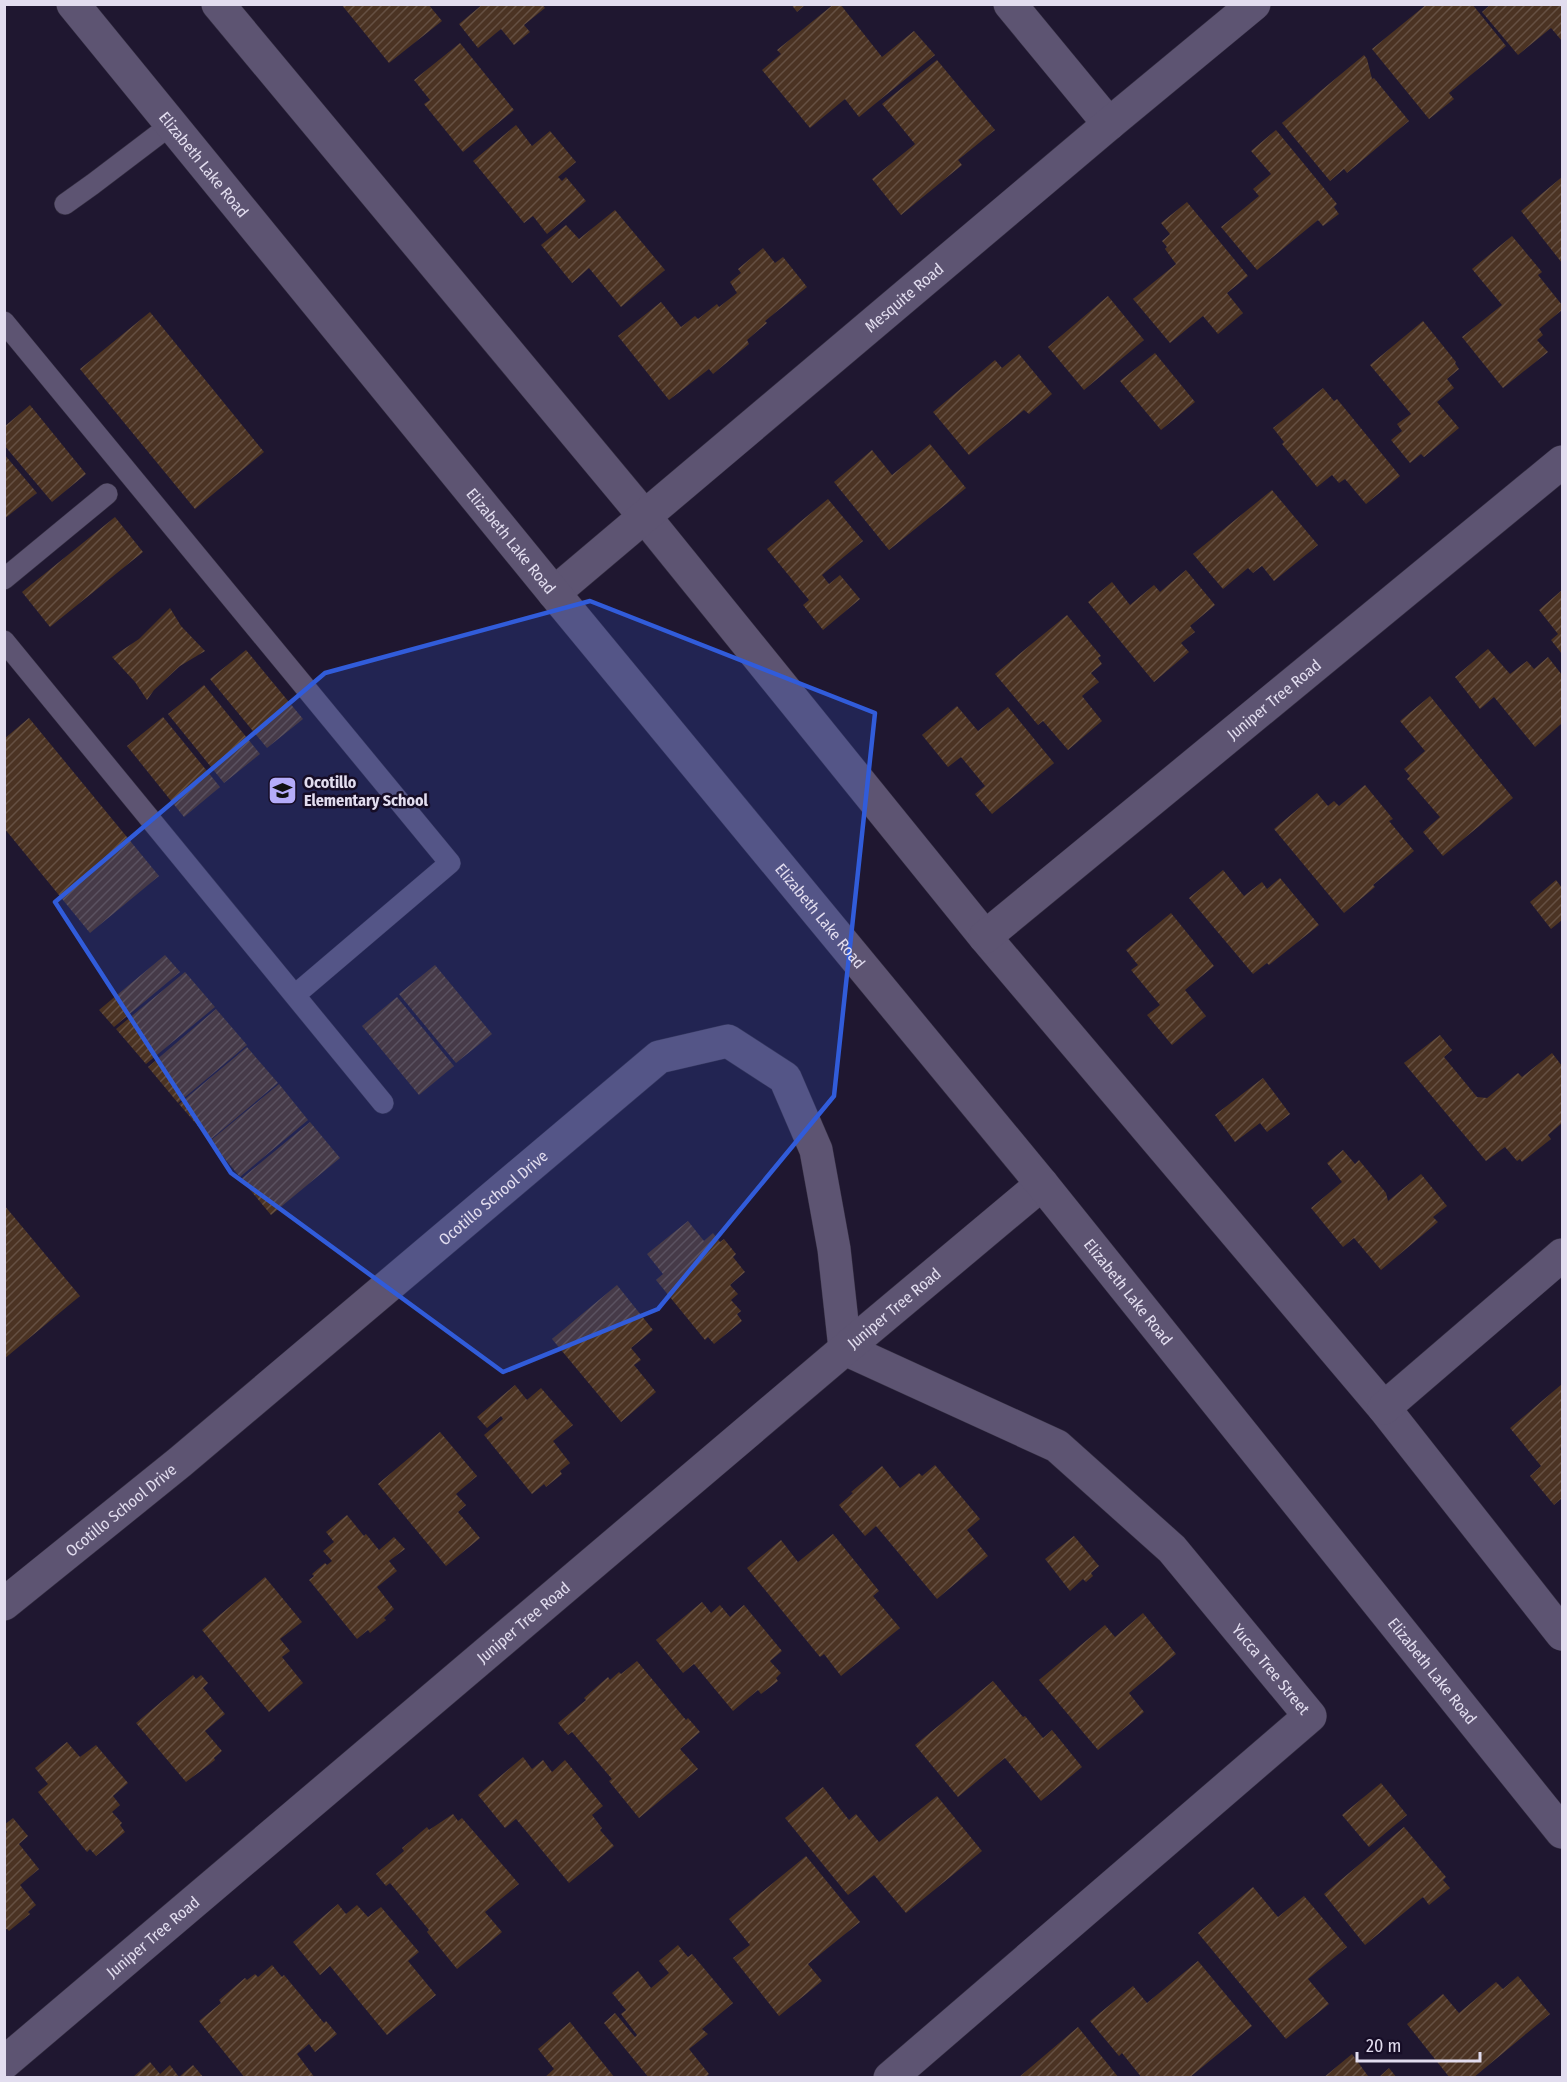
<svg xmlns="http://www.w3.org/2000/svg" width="1567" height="2082" font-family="'Fira Sans Condensed',sans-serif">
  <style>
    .building { fill: url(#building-hatch) }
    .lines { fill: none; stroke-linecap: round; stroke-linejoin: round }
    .lane-casing { stroke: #352f42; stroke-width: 22 }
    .street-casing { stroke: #352f42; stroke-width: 34 }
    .secondary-casing { stroke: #352f42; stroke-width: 34 }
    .lane { stroke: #5d5472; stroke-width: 21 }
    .street { stroke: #5d5472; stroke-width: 33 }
    .secondary { stroke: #5d5472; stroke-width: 33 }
    .marked { fill: #315cda; fill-opacity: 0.2; stroke: #315cda; stroke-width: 4.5; stroke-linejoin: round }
    .labels { text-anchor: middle; stroke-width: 5; stroke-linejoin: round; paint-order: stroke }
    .street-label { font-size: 16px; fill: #e2ddef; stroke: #160d26 }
    .poi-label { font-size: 16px; font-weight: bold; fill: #e2ddef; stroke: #160d26; text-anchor: start }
  </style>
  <defs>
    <pattern id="building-hatch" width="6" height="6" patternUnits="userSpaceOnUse" patternTransform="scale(1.5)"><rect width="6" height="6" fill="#4b3323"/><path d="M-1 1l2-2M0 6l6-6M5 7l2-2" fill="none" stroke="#655043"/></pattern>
  </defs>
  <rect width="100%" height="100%" fill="#1f1730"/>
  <path class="building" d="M341,4H428L442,21L389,63Z
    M483,4H542L545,8L524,25L530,32L514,45L501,29L478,48L459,24Z
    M791,4H806L797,12Z
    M834,4H840L882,57L914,31L935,55L859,117L845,99L810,128L762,70L781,54L777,50Z
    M1427,4H1472L1506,46L1449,93L1454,99L1429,119L1372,49Z
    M1491,4H1562V41L1551,28L1518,55L1482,12Z
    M460,43L514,110L463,152L424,104L430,100L414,80Z
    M1364,55L1367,59L1372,79L1374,78L1409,121L1347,173L1344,169L1330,181L1282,123Z
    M937,60L995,130L958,160L962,165L901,215L872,179L915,144L882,104Z
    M516,125L532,146L550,131L576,162L558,177L562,181L566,177L586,201L547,234L533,216L524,223L473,161Z
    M1276,130L1337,204L1334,207L1339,214L1323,226L1318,220L1257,270L1221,227L1259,196L1253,189L1271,174L1251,151Z
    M1562,177V263L1521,211Z
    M1187,202L1248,276L1227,293L1243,313L1218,334L1203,316L1170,343L1133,299L1176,264L1165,249L1167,247L1162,241L1170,234L1161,223Z
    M615,210L665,270L621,307L589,268L572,283L541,245L566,225L579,239Z
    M1512,236L1542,272L1538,275L1562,305V310L1539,329L1543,335L1537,340L1548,352L1503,388L1462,337L1502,305L1472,269Z
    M763,248L775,263L783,257L807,287L765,321L767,323L747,340L749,344L713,374L709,369L669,400L618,336L661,302L681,327L695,316L698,319L717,304L719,307L737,293L730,282L741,273L738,269Z
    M1108,296L1144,340L1084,390L1048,347Z
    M150,312L264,452L195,509L80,369Z
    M1423,321L1456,362L1455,363L1459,369L1447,379L1454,388L1437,402L1459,428L1424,457L1421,454L1410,463L1391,440L1402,431L1397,424L1411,414L1370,365Z
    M1155,353L1195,402L1161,430L1120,381Z
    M1019,354L1052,394L1029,414L1024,410L969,455L933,412L995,360L1002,368Z
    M1323,388L1334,401L1337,399L1400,476L1366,504L1345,479L1339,483L1332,475L1317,487L1282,444L1284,442L1273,428Z
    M30,405L86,474L52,502L4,445V427Z
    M930,444L966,488L889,550L834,482L872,450L892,475Z
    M4,454L37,493L4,519Z
    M1272,490L1318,545L1274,581L1262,566L1253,573L1248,568L1223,589L1193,554Z
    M828,499L863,541L822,575L829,584L840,575L860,599L823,630L803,605L809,600L767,549Z
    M115,517L143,552L50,627L22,592Z
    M1186,570L1215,605L1190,626L1195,632L1181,643L1189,652L1154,682L1088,602L1112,582L1130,605L1154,585L1160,592Z
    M1562,590V654L1551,640L1558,634L1539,610Z
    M170,608L181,626L205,651L180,666L154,690L147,700L135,682L112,657L139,639Z
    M1067,615L1101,656L1098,658L1102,664L1091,673L1099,682L1082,696L1102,721L1068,750L1043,721L1038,725L995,674Z
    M1488,649L1510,674L1527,661L1534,669L1548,657L1562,675V723L1535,747L1494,697L1480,709L1455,677Z
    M246,650L303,719L267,748L210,679Z
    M204,685L260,754L224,783L168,714Z
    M1430,696L1513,798L1443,856L1423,832L1440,817L1407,779L1410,776L1404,769L1425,751L1400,721Z
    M957,706L978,731L1008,707L1054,763L992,814L975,794L985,786L961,757L948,767L922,735Z
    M163,717L220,787L184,817L127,746Z
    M29,718L159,876L90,933L4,828V739Z
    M1365,785L1393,819L1389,821L1414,851L1373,885L1375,887L1344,913L1274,829L1317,793L1328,806L1334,801L1339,806Z
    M1223,870L1244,896L1262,882L1267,889L1280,878L1319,925L1269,965L1267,963L1253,974L1189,898Z
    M1556,880L1562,888V920L1551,929L1530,902Z
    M1171,913L1214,966L1185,990L1206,1016L1172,1045L1147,1015L1160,1005L1131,970L1138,965L1126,950Z
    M165,955L180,972L114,1027L99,1010Z
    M435,965L492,1034L456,1063L399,994Z
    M185,972L215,1007L146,1064L116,1029Z
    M397,997L454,1066L419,1095L362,1026Z
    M216,1009L247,1045L178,1103L148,1067Z
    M1440,1035L1452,1050L1444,1057L1477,1097L1487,1098L1518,1073L1522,1077L1552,1053L1562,1066V1123L1548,1135L1551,1139L1522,1162L1520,1159L1517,1161L1505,1147L1486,1161L1404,1063Z
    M247,1047L278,1083L210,1140L179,1104Z
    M1263,1078L1290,1114L1267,1132L1260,1123L1235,1142L1215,1115Z
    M279,1084L308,1120L240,1177L210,1141Z
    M310,1122L340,1158L271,1215L241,1179Z
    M1343,1150L1355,1164L1359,1160L1386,1193L1388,1201L1421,1174L1447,1206L1433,1217L1438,1222L1381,1270L1354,1238L1343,1247L1311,1208L1342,1182L1327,1163Z
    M4,1205L80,1296L4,1359Z
    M688,1221L704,1241L713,1233L720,1242L724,1239L736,1254L733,1257L745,1272L730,1285L738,1294L731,1300L741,1311L737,1314L742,1321L714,1344L708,1337L705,1340L656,1280L663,1274L647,1254Z
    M617,1285L653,1330L631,1348L641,1360L634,1365L656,1392L621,1422L552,1339Z
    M1562,1384V1447L1560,1449L1562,1451V1498L1554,1505L1530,1476L1541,1466L1510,1428Z
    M515,1385L527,1400L541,1388L573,1425L553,1441L570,1463L560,1471L562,1474L546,1487L544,1484L532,1494L484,1435L503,1419L501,1416L487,1428L477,1417Z
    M440,1432L477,1476L456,1494L466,1505L458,1512L480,1538L446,1566L378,1484Z
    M935,1465L980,1519L967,1530L988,1556L937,1599L876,1526L865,1536L839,1505L853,1493L851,1492L882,1466L900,1488L919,1473L922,1476Z
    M347,1515L364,1536L366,1534L379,1550L394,1537L405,1549L389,1561L397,1571L377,1587L394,1609L384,1618L386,1620L370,1633L368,1630L357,1639L309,1580L314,1576L312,1574L325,1563L327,1565L332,1561L323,1551L334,1542L326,1532Z
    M833,1534L879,1591L873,1596L900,1628L841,1676L824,1654L820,1657L747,1568L781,1540L798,1562Z
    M1074,1536L1099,1566L1091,1573L1093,1576L1086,1582L1083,1579L1070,1591L1045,1559Z
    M265,1577L302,1622L280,1639L290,1651L282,1657L303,1683L269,1712L202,1630Z
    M702,1602L711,1613L720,1605L730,1617L744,1605L782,1651L770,1661L781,1673L776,1678L778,1681L761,1694L758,1690L733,1711L694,1664L683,1673L656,1640Z
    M1143,1613L1176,1654L1129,1693L1144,1712L1098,1750L1039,1680L1105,1625L1115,1637Z
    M637,1661L686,1720L688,1718L700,1732L680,1749L698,1769L639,1818L609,1781L612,1779L572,1732L568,1735L558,1723L586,1700L584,1698L608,1677L610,1680L619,1672L621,1674Z
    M193,1675L196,1679L201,1675L208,1683L203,1688L225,1714L205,1731L222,1751L214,1758L215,1760L186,1782L136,1723Z
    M993,1681L1023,1717L1025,1716L1043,1738L1052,1730L1082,1767L1041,1801L1005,1758L958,1797L915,1745Z
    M67,1742L80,1757L96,1745L128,1783L113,1796L120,1805L112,1812L122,1823L120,1825L125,1832L96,1856L90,1849L87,1852L38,1792L48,1784L35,1768Z
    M523,1757L532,1769L543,1760L552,1772L565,1760L603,1806L592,1815L602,1828L600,1830L614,1846L569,1883L516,1819L505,1828L478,1795Z
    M1381,1783L1407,1815L1369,1847L1342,1815Z
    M823,1787L849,1820L856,1814L879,1842L937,1796L982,1851L906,1913L874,1875L848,1895L785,1818Z
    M453,1814L458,1821L462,1818L519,1884L485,1912L502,1932L457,1969L427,1932L429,1930L390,1883L386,1886L376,1874L404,1851L402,1848L427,1827L429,1830Z
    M13,1818L28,1836L19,1844L39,1869L20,1885L36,1905L28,1912L30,1914L9,1931L7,1929L4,1930V1835L7,1832L4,1829V1825Z
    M1404,1827L1446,1877L1443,1880L1450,1888L1429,1905L1423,1897L1365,1945L1324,1894Z
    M806,1856L860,1922L808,1964L822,1981L779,2016L733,1958L750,1945L729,1919Z
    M1253,1887L1278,1917L1304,1896L1347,1947L1308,1979L1329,2004L1286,2039L1198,1933Z
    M338,1904L346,1914L357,1905L368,1917L381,1907L419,1952L408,1961L436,1995L387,2035L330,1966L320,1975L293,1942Z
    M678,1945L688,1957L692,1954L733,2003L702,2029L708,2034L689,2049L709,2074L705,2078H649L604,2023L615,2013L635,2037L637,2035L621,2014L626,2010L612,1993L638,1971L651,1988L669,1973L659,1961Z
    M1198,1961L1252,2026L1189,2078H1142L1122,2053L1119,2056L1090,2021L1133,1986L1147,2003Z
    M272,1965L282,1977L284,1975L324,2023L326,2021L337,2034L315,2052L309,2044L297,2054L315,2078H245L199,2021L221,2003L219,2000L245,1978L247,1980L255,1974L258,1977Z
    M1518,1976L1550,2014L1473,2078H1450L1407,2024L1443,1994L1459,2013L1496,1982L1503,1989Z
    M570,2022L615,2078H544L554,2069L538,2049Z
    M1078,2027L1119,2078H1018Z
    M1352,2054L1368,2076L1365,2078H1323Z
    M150,2062L160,2074L170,2065L179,2077L193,2065L204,2078H132Z
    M1389,2068L1397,2078H1378Z"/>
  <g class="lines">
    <defs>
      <path id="lane" d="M65,204L93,184L172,124
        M4,322L450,863L295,995
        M4,579L107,494
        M4,641L383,1103"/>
      <g id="street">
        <path d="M218,4L645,517L985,937L1384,1408L1562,1634"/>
        <path d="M1010,4L1109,124"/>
        <path id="s1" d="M554,593L1109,124L1254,4"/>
        <path id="s2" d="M985,937L1562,462"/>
        <path d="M1384,1408L1562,1255"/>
        <path id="s3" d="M4,1604L180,1462L659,1057L728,1041L785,1078L816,1150L834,1249L845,1349L1057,1446L1172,1549L1310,1716L890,2078"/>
        <path id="s4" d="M4,2063L845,1349L1042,1184"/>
      </g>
      <g id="secondary">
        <path id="s5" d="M73,4L554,593L1042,1184L1562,1832"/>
      </g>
    </defs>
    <use href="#lane" class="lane-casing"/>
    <use href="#street" class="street-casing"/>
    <use href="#secondary" class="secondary-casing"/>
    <use href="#lane" class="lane"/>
    <use href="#street" class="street"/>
    <use href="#secondary" class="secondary"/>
  </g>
  <path class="marked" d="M590,601L875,713L834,1096L658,1309L503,1372L231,1173L55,902L325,673Z"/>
  <defs>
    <symbol id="school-square" viewBox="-11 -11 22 22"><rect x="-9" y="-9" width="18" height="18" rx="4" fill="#b5acf9" stroke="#160d26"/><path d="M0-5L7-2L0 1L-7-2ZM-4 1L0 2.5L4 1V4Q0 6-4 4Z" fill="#111"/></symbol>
  </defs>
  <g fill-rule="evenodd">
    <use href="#school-square" x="266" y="774" width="33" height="33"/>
  </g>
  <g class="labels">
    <g class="street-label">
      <text dy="6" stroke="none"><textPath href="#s5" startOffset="207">Elizabeth Lake Road</textPath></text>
      <text dy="6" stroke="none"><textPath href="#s1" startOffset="458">Mesquite Road</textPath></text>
      <text dy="6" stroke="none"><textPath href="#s5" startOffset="693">Elizabeth Lake Road</textPath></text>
      <text dy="6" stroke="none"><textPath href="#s2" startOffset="374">Juniper Tree Road</textPath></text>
      <text dy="6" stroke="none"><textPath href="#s5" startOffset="1179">Elizabeth Lake Road</textPath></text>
      <text dy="6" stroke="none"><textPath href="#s3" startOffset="636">Ocotillo School Drive</textPath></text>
      <text dy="6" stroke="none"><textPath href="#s5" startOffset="1665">Elizabeth Lake Road</textPath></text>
      <text dy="6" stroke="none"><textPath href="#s4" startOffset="1167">Juniper Tree Road</textPath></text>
      <text dy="6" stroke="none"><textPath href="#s3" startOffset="150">Ocotillo School Drive</textPath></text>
      <text dy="6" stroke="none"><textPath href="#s4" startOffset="681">Juniper Tree Road</textPath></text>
      <text dy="6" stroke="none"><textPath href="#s3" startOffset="1815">Yucca Tree Street</textPath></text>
      <text dy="6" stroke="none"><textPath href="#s5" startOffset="2151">Elizabeth Lake Road</textPath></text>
      <text dy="6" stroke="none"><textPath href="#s4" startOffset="195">Juniper Tree Road</textPath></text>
    </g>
    <g class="poi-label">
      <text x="304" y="788">Ocotillo<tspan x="304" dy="18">Elementary School</tspan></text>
    </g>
  </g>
  <rect width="1567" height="2082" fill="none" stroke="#e2ddef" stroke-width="12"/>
  <path d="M1357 2052v9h123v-9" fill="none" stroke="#e2ddef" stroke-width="3"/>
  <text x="1366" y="2052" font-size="18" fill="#e2ddef" stroke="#160d26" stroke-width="4.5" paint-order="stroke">20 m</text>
</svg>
